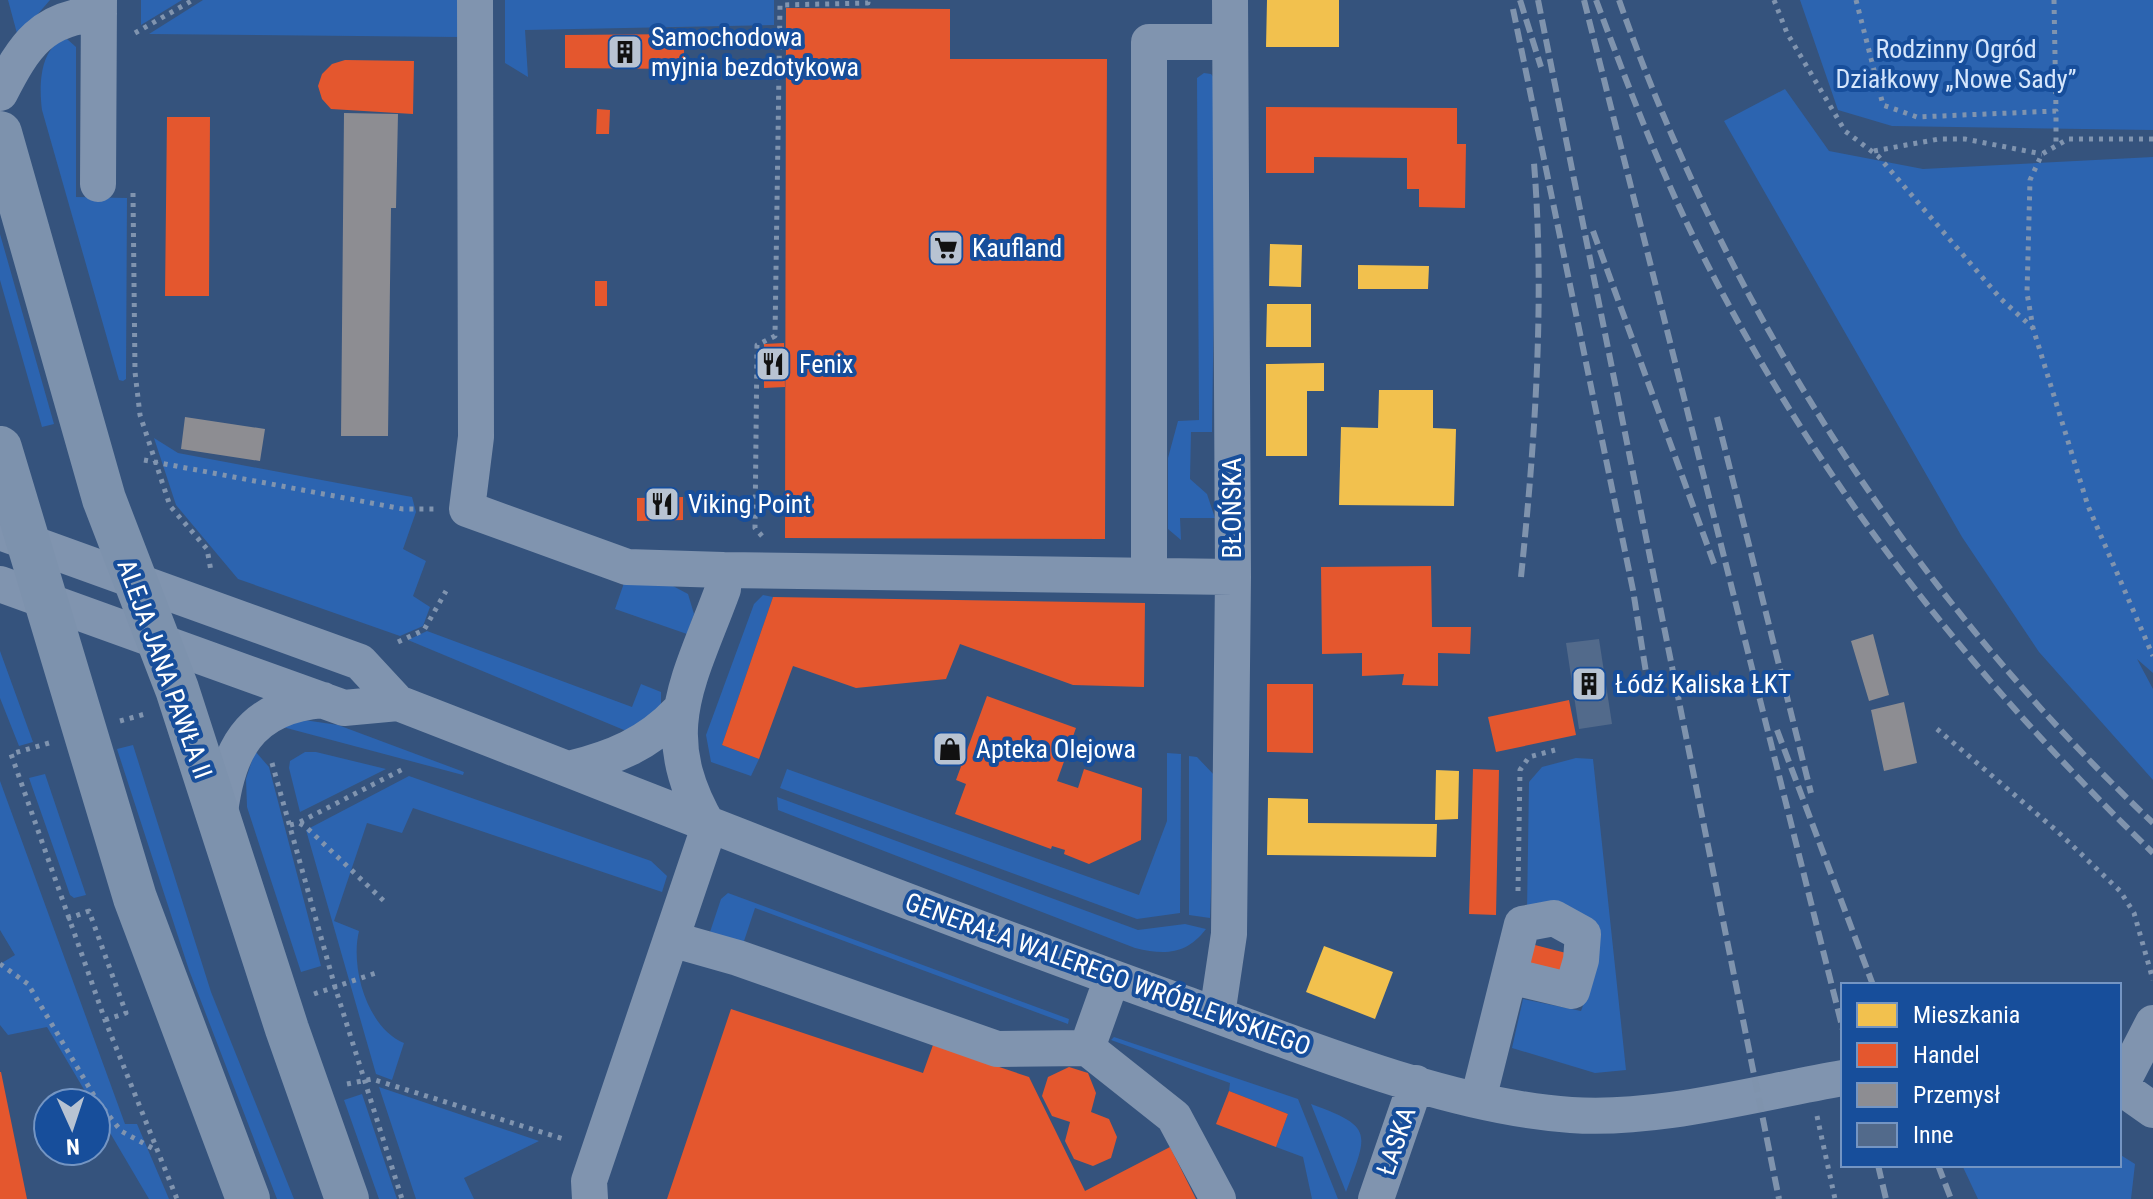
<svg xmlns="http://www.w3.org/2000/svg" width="2153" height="1199" font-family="'Roboto Condensed',sans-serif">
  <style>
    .green { fill: #2c64b0 }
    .homes { fill: #f2c14e }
    .shops { fill: #e4572e }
    .industry { fill: #8d8d92 }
    .building { fill: #526a8b }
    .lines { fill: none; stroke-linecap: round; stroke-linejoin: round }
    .path { stroke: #8094af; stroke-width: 5; stroke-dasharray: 4 6; stroke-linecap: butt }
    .minor { stroke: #8094af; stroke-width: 36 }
    .major { stroke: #7d92ad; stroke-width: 44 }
    .rail { stroke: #7f93ad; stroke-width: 6; stroke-dasharray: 14 6; stroke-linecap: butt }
    .labels { text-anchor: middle; stroke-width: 8; stroke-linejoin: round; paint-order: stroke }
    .poi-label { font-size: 26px; fill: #fff; stroke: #174e9b; text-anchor: start }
    .park-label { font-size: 26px; fill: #d5e6fc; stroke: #174e9b }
    .street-label { font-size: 26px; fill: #fff; stroke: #174e9b }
  </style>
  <rect width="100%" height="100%" fill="#35537d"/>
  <path class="green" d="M8,0H50L18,37Z
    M141,0H182L141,25Z
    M203,0H458V37L149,34Z
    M505,0H774V25L525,30L528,77L505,63Z
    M1800,0H2153V130L1892,126L1838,110Z
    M67,39L76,47V197L127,198L126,379L123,381L119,380L42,110C39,88 39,45 67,39Z
    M1204,73L1211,74L1217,81L1212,432H1191L1190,479L1207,494L1215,518H1180L1181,540L1168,529V458L1178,421L1199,420L1197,78Z
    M1785,89L1829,151L1923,169L2153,157V673L2137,659L2153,689V780L2039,652L1962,537L1724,121Z
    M0,234L54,424L42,427L0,280Z
    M154,438L178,453L412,497L416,512L403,549L426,561L413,596L430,607L423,626L400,636L238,579L176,505Z
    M624,583L671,585L688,594L694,614L687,634L615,609Z
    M763,595L773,597L722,745L759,759L751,776L711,762L706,735L754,604Z
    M427,631L632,707L641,684L661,692V709L636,735L408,640Z
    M0,651L33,742L19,746L0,698Z
    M304,720L338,725L464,772L463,775L279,726Z
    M133,745L211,992L294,1199H277L189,970L117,749Z
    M255,751L269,767L321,966L301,972L247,807L246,779Z
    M305,752H316L386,769L300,812L289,768L290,761Z
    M1167,753L1181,754L1180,913L1137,919L780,788L787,769L1139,895L1167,821Z
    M1189,756L1197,757L1215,776L1210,918L1189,915Z
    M1576,758L1593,759L1626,1070L1595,1073L1512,1048L1523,999L1581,1011L1596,971L1527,911L1529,782L1542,767Z
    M45,774L86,895L74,898L70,895L29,778Z
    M409,776L651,861L667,876L662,892L413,808L402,833L367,823L334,921L359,931C350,967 367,1028 404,1043L392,1080L376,1074L306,830Z
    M0,781L125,1124H137L169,1199H149L96,1109V1103H92L47,1027L8,1035L0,1025V964L15,955L0,930Z
    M777,797L1138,930L1185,924L1206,929C1186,955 1165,955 1135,948L778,810Z
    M728,893L1069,1019L1068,1024L755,908L742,947L709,935L721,899Z
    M1114,1037L1298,1099L1338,1199H1312L1303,1157L1276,1147L1288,1114L1229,1091L1230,1083L1111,1040Z
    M379,1087L539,1141L464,1178L474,1199H416Z
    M362,1094L397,1199H379L344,1100Z
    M1311,1104C1374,1127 1368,1132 1346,1192Z
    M2119,1154L2135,1164L2131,1199H1978L1962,1165H2119Z"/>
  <path class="homes" d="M1267,0H1339V47H1266Z
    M1270,244L1302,245L1301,287L1269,286Z
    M1358,265L1429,266L1428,289H1358Z
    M1267,304H1311V347H1266Z
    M1324,363V391H1307V456H1266V364Z
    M1379,390H1433V428L1456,429L1454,506L1339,505L1341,427L1378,428Z
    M1436,770L1459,771L1458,819L1435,820Z
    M1268,798L1308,799V823L1437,824L1436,857L1267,855Z
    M1324,946L1393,972L1375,1019L1306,992Z"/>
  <path class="shops" d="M786,8L950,9V59H1107L1105,539L785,538Z
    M684,34V69L565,68V35Z
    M345,60L414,61L413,114L331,109L322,99L318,86L322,74L332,64Z
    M1266,107L1457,108V144H1466L1465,208L1419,207V189H1407V158L1314,157V173H1266Z
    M597,109L610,110L609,134H596Z
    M167,117H210L209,296H165Z
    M595,281H607V306H595Z
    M784,343L785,387L764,388V344Z
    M683,497V520L637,521V498Z
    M1431,566L1432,627H1471L1470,654L1438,653V686L1402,685L1404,674L1362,676V653L1322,654L1321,567Z
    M773,597L1145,603L1144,687L1073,685L960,644L946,679L856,688L793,666L759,759L722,745Z
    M1267,684H1313V753L1267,752Z
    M987,696L1076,728L1057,781L1078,788L1084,769L1142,788L1141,840L1089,864L1064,854L1065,850L1052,846L1051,849L955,814L966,784L956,780Z
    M1569,700L1576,735L1496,752L1488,717Z
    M1473,769L1499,770L1496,915L1469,914Z
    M1531,944L1570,954L1564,977L1525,967Z
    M731,1009L923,1073L933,1045L1029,1077L1085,1191L1170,1147L1196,1199H667Z
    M1069,1067L1088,1073L1096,1093L1091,1112L1109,1119L1117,1137L1111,1158L1093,1166L1074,1159L1065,1141L1070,1122L1052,1116L1042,1096L1048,1077Z
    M0,1072H1L27,1199H0Z
    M1229,1091L1288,1114L1276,1147L1216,1124Z"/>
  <path class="industry" d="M344,113L398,114L396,208H391L388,436H341Z
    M185,417L265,429L260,461L181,449Z
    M1873,634L1889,695L1869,701L1851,641Z
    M1904,702L1917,763L1884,771L1871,710Z"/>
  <path class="building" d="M1599,639L1612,724L1579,729L1566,643Z"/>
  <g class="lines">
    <path class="path" d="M1774,0L1787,33L1845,131L1878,156L2001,299L2033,328
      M1856,0L1883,105L1917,117L2056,111V144
      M2054,0L2056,111
      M135,33L193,0
      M2153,139H2068L2042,154L2030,180L2027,293L2033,328L2088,506L2153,656
      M1874,151L1939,139H1965L2042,154
      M133,193L135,372L140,415L170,506L207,549L211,571
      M144,460L403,509H434
      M762,536L755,528L757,345L775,336L780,5L868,3V0
      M398,642L424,630L446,591
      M120,721L145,714
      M1937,729L2057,831L2120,891L2134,913L2153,980
      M49,743L11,754L105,1020L177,1199
      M272,763L335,987L402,1199
      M300,822L405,768
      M290,825L299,823L306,827L385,902
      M1518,891L1520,770L1529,757L1555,750
      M67,919L89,911L126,1013L105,1020
      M0,964L28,984L96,1099L121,1131L154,1149
      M314,994L376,973
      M347,1084L372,1079L567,1140
      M1817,1116L1835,1199"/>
    <path class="minor" d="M475,0L476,437L467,509L627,567L723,570
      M0,93C24,46 42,17 99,14
      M98,184L99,0
      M0,532L360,662L398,703
      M1149,574V42H1230
      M0,584L344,708L398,703C659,804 919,909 1183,1003C1300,1045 1448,1107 1571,1115C1658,1121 1756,1093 1843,1078
      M569,769C613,758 648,744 679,711
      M219,821C226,752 248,706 323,700
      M671,939L738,958L997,1049L1087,1048L1174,1117L1218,1199
      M1217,1015L1229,934L1233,577L1230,0
      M1087,1048L1112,978
      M2119,1086L2153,1110
      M2120,1087L2153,1023
      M1478,1100L1522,924L1554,918L1583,934L1581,960L1572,991L1510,976
      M590,1199L589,1181L709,827C653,732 689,682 723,589V570L1233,577
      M1376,1199L1416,1083"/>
    <path class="major" d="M0,133L104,499L177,689L287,1029L347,1199
      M0,448L135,898L248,1199"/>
    <path class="rail" d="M1520,0L1541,67
      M1538,0L1779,1199
      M1584,0L1843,1030
      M1596,0C1627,83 1658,166 1698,246C1813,476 1969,675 2153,853
      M1619,0C1729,313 1912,595 2153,823
      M1513,9L1633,590L1647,679
      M1593,231L1716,569
      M1717,417L1811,793
      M1521,577C1535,440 1545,302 1534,163
      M1777,730L1873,985
      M1878,1165L1886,1199
      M1938,1165L1951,1199"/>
  </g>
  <defs>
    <symbol id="building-square" viewBox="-11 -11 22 22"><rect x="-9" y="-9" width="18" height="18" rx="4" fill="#b8c3d2" stroke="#174e9b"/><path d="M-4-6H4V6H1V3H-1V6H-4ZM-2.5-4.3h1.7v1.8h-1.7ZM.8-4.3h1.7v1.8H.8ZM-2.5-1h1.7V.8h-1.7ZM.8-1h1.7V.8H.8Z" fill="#111"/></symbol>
    <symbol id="supermarket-square" viewBox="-11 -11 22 22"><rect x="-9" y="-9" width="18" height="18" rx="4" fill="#b8c3d2" stroke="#174e9b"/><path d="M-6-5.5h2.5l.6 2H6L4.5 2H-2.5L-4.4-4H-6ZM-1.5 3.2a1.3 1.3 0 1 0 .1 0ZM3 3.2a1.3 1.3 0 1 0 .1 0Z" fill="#111"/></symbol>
    <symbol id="restaurant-square" viewBox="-11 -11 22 22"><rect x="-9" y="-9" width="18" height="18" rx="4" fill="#b8c3d2" stroke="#174e9b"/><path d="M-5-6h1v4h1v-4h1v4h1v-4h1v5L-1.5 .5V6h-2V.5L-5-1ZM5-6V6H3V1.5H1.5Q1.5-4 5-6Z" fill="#111"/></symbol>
    <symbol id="shop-square" viewBox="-11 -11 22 22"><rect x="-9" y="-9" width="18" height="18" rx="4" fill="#b8c3d2" stroke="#174e9b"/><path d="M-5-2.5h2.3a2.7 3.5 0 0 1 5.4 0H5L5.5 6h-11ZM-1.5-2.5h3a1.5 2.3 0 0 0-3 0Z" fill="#111"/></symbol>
  </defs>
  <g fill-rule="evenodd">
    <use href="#building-square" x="605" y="32" width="40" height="40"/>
    <use href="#supermarket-square" x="926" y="228" width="40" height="40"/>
    <use href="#restaurant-square" x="753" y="344" width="40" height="40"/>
    <use href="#restaurant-square" x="642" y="484" width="40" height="40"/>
    <use href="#building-square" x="1569" y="664" width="40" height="40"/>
    <use href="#shop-square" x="930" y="729" width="40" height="40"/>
  </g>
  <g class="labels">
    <g class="poi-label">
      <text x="651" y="46">Samochodowa<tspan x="651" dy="30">myjnia bezdotykowa</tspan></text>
      <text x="972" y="257">Kaufland</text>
      <text x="799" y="373">Fenix</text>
      <text x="688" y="513">Viking Point</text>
      <text x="1615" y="693">Łódź Kaliska ŁKT</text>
      <text x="976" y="758">Apteka Olejowa</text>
    </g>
    <g class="park-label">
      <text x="1956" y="58">Rodzinny Ogród<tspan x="1956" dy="30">Działkowy „Nowe Sady”</tspan></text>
    </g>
    <g class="street-label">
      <text transform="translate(1232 508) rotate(-90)" y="9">BŁOŃSKA</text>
      <text transform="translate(165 669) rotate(70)" y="9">ALEJA JANA PAWŁA II</text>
      <text transform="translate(1108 974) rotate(20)" y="9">GENERAŁA WALEREGO WRÓBLEWSKIEGO</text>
      <text transform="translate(1396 1141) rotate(-71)" y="9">ŁASKA</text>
    </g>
  </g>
  <rect x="1841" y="983" width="280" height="184" fill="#174e9b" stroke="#7495c3" stroke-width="2"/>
  <rect x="1857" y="1003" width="40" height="24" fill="#f2c14e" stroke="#7495c3" stroke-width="2"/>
  <text x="1913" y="1023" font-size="24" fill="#ffffff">Mieszkania</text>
  <rect x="1857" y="1043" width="40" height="24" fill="#e4572e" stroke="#7495c3" stroke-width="2"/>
  <text x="1913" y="1063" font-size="24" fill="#ffffff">Handel</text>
  <rect x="1857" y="1083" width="40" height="24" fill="#8d8d92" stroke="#7495c3" stroke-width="2"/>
  <text x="1913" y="1103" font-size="24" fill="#ffffff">Przemysł</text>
  <rect x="1857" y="1123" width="40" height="24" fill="#526a8b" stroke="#7495c3" stroke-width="2"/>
  <text x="1913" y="1143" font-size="24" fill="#ffffff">Inne</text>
  <g transform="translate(72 1127) rotate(177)"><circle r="38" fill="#174e9b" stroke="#7495c3" stroke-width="2"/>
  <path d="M0-6L14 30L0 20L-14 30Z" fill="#b8c3d2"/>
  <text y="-12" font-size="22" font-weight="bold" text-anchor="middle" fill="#ffffff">N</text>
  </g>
</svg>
